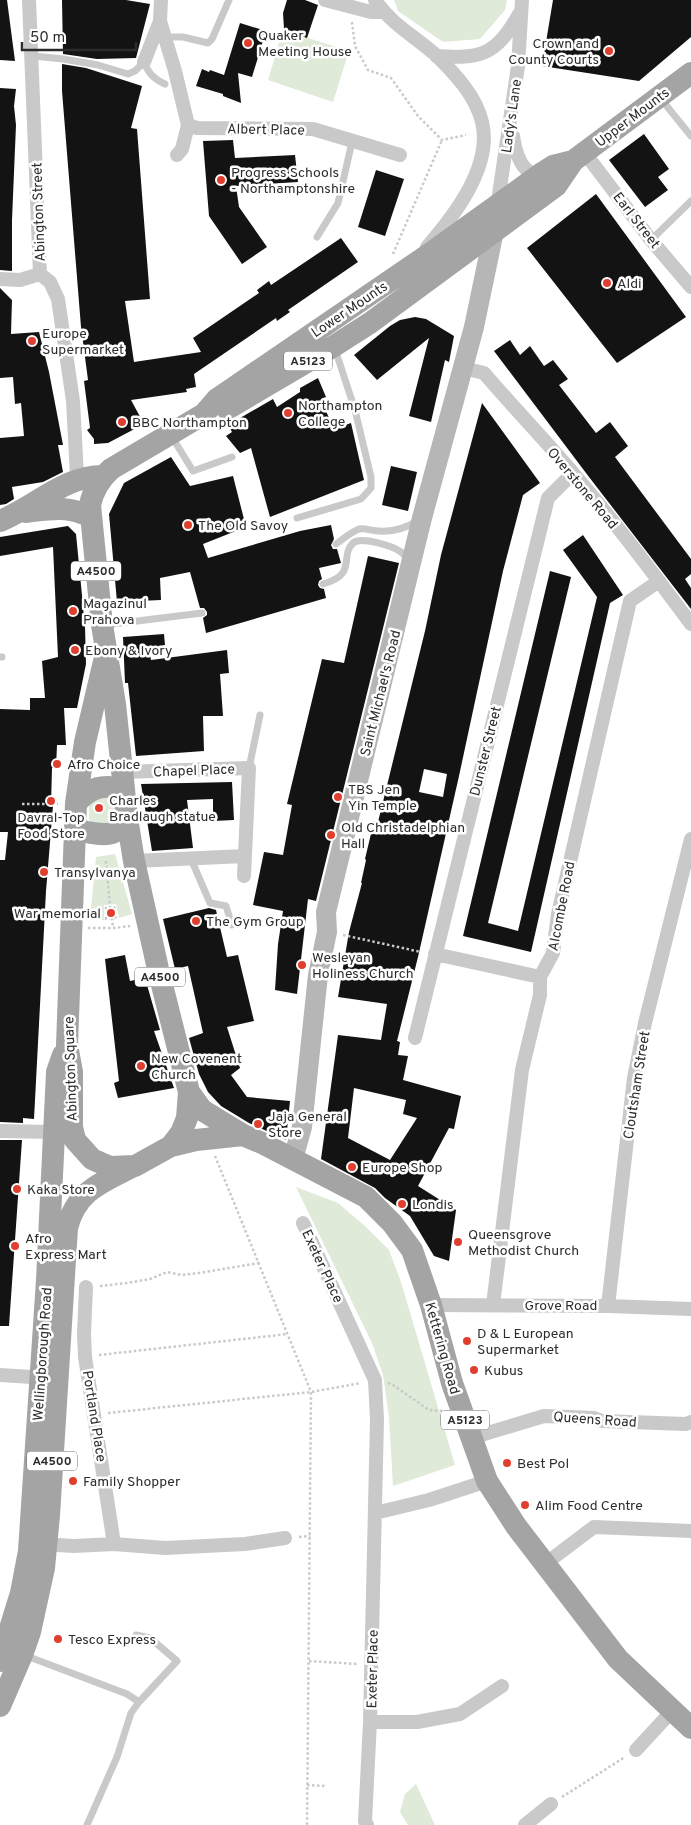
<svg xmlns="http://www.w3.org/2000/svg" width="691" height="1825" font-family="Overpass,sans-serif">
  <style>
    .green { fill: #dfead9 }
    .building { fill: #131313; fill-rule: evenodd }
    .lines { fill: none; stroke-linecap: round; stroke-linejoin: round }
    .path { stroke: #c9c9c9; stroke-width: 2.5; stroke-dasharray: 2.5 2.5; stroke-linecap: butt }
    .lane { stroke: #c9c9c9; stroke-width: 7 }
    .street { stroke: #c9c9c9; stroke-width: 14 }
    .secondary { stroke: #b6b6b6; stroke-width: 20 }
    .primary { stroke: #a4a4a4; stroke-width: 22 }
    .poi-dot { fill: #e03f30; stroke: #fff; stroke-width: 2 }
    .labels { text-anchor: middle; stroke-width: 5; stroke-linejoin: round; paint-order: stroke }
    .shield { fill: #fff; stroke: #6b6b6b; stroke-width: 1 }
    .shield-label { font-size: 12px; font-weight: bold; fill: #2c2c2c }
    .poi-label { font-size: 14px; fill: #2c2c2c; stroke: #fff; text-anchor: start }
    .street-label { font-size: 14px; fill: #2c2c2c; stroke: #fff }
  </style>
  <rect width="100%" height="100%" fill="#fff"/>
  <path class="green" d="M394,0H507L505,10L480,39L443,42L398,11Z
    M283,30L349,51L333,102L268,80Z
    M108,794L115,801L117,816L111,825L96,826L89,820V801Z
    M115,854L132,914L119,918L116,904L104,905V920L90,919L96,857Z
    M296,1187L338,1203L365,1226L389,1250L401,1282L455,1465L393,1486L389,1417L383,1375L372,1343Z
    M416,1784L435,1825H408L400,1812L405,1794Z"/>
  <path class="building" d="M0,0H7L15,61L0,60Z
    M62,0H126L150,4L136,58L97,59L63,54Z
    M287,0H305L318,5L307,38L284,29L283,13Z
    M553,0H691V37L639,81L542,66Z
    M240,23L266,31L252,77L238,73L241,103L223,96V94L196,86L202,69L209,72L210,70L224,75Z
    M62,64L86,68L142,86L131,128L137,129L150,299L125,301L134,362L201,352L193,338L259,293L257,290L269,281L271,285L341,238L358,262L288,310L290,312L277,321L276,318L194,374L196,387L186,389L187,392L131,400L144,424L108,443L94,444V439L87,430L90,428L84,381L88,380L81,327L62,91Z
    M0,88L16,89L14,106L16,125L12,220V271L0,270Z
    M644,134L669,169L658,177L668,190L645,207L609,160Z
    M233,140L235,158L295,155L298,182L236,186L239,207L267,247L242,264L209,216L203,141Z
    M376,170L404,179L385,236L358,227Z
    M596,194L686,317L617,363L527,248Z
    M0,288L12,300L11,334L39,332L49,372L63,445H58L63,472L43,482L12,487L14,499L6,504L0,505V438L24,436L21,403L15,404L13,377L0,378Z
    M415,317L426,319L454,336L449,362L445,360L431,422L409,416L429,338L377,380L354,355L390,326L400,320Z
    M510,340L520,355L530,346L544,366L553,360L568,379L559,385L596,433L610,422L628,446L615,457L691,559V574L685,579L691,588V609L589,477L494,351Z
    M318,378L326,397L321,400L334,429L351,423L364,480L270,517L251,448L240,453L226,436L232,432L228,425L273,399L277,407L300,392V388Z
    M482,403L540,483L523,495L503,571L459,776L418,957L397,1041L400,1042L398,1055L408,1056L403,1080L461,1096L454,1129L449,1128L418,1186L456,1210L449,1261L434,1256L410,1216L385,1198L375,1188L321,1159L338,1035L381,1040L387,1004L338,997L349,932L362,883H361L366,860L365,859L374,821L378,822L425,631L441,555ZM424,769L447,774L443,797L419,792ZM354,1088L406,1100L403,1114L417,1118L390,1160L348,1138Z
    M171,457L190,486L233,476L246,527L203,544L208,558L300,531L331,525L334,539L331,545L333,549H337L341,563L319,568L322,579L319,581L318,585L320,588L324,589L326,598L206,633L203,618L207,615V612L204,608H200L190,572L160,578L161,600L117,602L109,514L124,483Z
    M391,466L417,472L408,511L382,505Z
    M68,526L76,534L85,626L86,664L77,708H64L66,745H57L56,768H52L51,806H53L46,891L34,1119L23,1118V1123L0,1122V860H5L8,832H0V709L30,710V698H45L42,661L58,657L53,547L0,556V537Z
    M583,535L623,595L610,603L531,952L463,936L550,571L571,577L488,923L518,931L597,597L563,550Z
    M368,556L399,563L316,901L308,899L297,994L275,990L278,944L283,911L253,905L264,852L283,855L292,805L287,804L322,659L344,663Z
    M164,634L165,645L149,650L151,660L227,650L229,673L220,674L223,716H203L204,751L136,756L128,683H125L123,637Z
    M232,782L234,820L213,821V799L187,800L193,848L152,851L141,784Z
    M209,908L216,910L227,957L238,955L254,1021L227,1027L240,1068L231,1075L247,1097L290,1101L286,1140L249,1123L221,1106L208,1092L199,1074L189,1038L203,1033L188,966L175,969L163,919Z
    M125,955L130,981L145,978L160,1030L154,1031L174,1088L118,1098L114,1083L119,1081L105,959Z
    M0,1140H22L9,1326H0Z"/>
  <g class="lines">
    <path class="path" d="M352,22L355,46L368,70L391,78L418,116L442,140L466,135
      M393,254L442,140
      M22,804H58
      M106,861L110,907H114L116,917L106,919V908L110,907
      M112,918L113,928
      M88,928H113L130,926
      M343,935L421,952
      M215,1156L311,1392L307,1825
      M100,1286L127,1283L150,1279L167,1272L182,1275L199,1273L259,1263
      M99,1355L288,1334
      M388,1383L393,1385L429,1410L442,1411
      M108,1413L311,1392L361,1383
      M299,1537L310,1536
      M309,1661L357,1664
      M307,1785L325,1786
      M562,1797L625,1757"/>
    <path class="lane" d="M165,37H183L208,43L212,39L229,0
      M33,56L63,59L98,65L128,74L135,71L144,62C148,73 154,79 165,84
      M661,99L691,136
      M317,237L338,203L352,142
      M651,240L691,201
      M172,437L193,471L232,457
      M297,518L361,499L371,488V477L355,410L335,349
      M336,544C343,539 351,532 359,529C366,528 372,531 379,531C393,532 406,528 417,521
      M323,584C358,574 339,557 353,543C361,536 393,546 401,552C404,554 406,558 409,560
      M105,625L202,613
      M0,657H2
      M249,768L260,715
      M191,859L210,903L226,906L232,925
      M24,1655L127,1694L139,1702L177,1661L150,1638L136,1635
      M87,1825L117,1757L131,1713L139,1702"/>
    <path class="street" d="M29,0L40,274L50,282L58,299L73,401L77,476
      M161,0L160,21L175,71L188,125L197,128L313,129L400,155
      M325,0L371,12H384
      M375,0C393,26 415,36 437,56C455,74 476,96 482,122C493,166 454,216 427,247
      M436,56C480,59 496,56 519,14
      M144,62L160,21
      M513,136C515,150 522,179 542,173
      M584,152L651,240L691,287
      M177,155L182,149L188,125
      M497,208L518,66L522,0
      M0,279L20,280L40,274
      M463,368L484,373C513,407 544,439 573,473C615,522 653,573 691,624
      M122,772L249,768L244,876
      M134,861L245,856
      M435,954L540,977
      M415,1038L548,498L573,473
      M0,1131L53,1132
      M303,1223L375,1380L377,1420L370,1722L365,1821L367,1825
      M86,1287L84,1334L85,1357L114,1544
      M431,1305L608,1306L691,1309
      M493,1305L522,1070L540,995V977L553,953L558,914L630,601L659,581
      M608,1306L634,1078L645,1023L691,839
      M0,1375L47,1378
      M471,1438L544,1416L594,1418L602,1421L686,1424L691,1422
      M375,1513L429,1500L487,1481
      M40,1544L74,1546L114,1544L165,1548L245,1544L285,1538
      M545,1564L594,1527L691,1531
      M370,1722H417L460,1714L502,1686
      M636,1750L672,1711
      M525,1825L551,1804"/>
    <path class="secondary" d="M293,1159L302,1127L318,975L327,932L326,912L422,518L474,327L494,231"/>
    <path class="primary" d="M227,409L334,346L370,323L556,186L573,161L691,73
      M25,512C51,509 67,505 91,517
      M0,521C35,507 65,475 104,476
      M106,653L85,742L76,803L67,1045L72,1072V1127L75,1140L92,1159L110,1167L135,1166L171,1146L181,1133L187,1118L189,1092L158,969L134,861L127,818L115,704L102,625L90,505C93,490 100,479 111,469L204,414L217,399L435,250L542,173L553,166L573,161
      M76,803C91,787 102,784 124,789
      M75,829C85,832 103,836 112,833C118,831 123,823 127,818
      M189,1092L202,1110L243,1135L262,1143L366,1197L392,1223L412,1250L431,1305L452,1383L487,1481L516,1526L618,1659L691,1728
      M171,1146L196,1140L243,1135
      M0,1661L21,1593L29,1551L47,1280L57,1072L63,1055
      M0,1706L22,1655L30,1632L44,1568L49,1515L67,1228C76,1192 100,1183 130,1168"/>
  </g>
  <g class="poi-dot">
    <circle cx="248" cy="43" r="5"/>
    <circle cx="609" cy="51" r="5"/>
    <circle cx="221" cy="180" r="5"/>
    <circle cx="607" cy="283" r="5"/>
    <circle cx="32" cy="341" r="5"/>
    <circle cx="288" cy="413" r="5"/>
    <circle cx="122" cy="422" r="5"/>
    <circle cx="188" cy="525" r="5"/>
    <circle cx="73" cy="611" r="5"/>
    <circle cx="75" cy="650" r="5"/>
    <circle cx="57" cy="764" r="5"/>
    <circle cx="338" cy="797" r="5"/>
    <circle cx="51" cy="801" r="5"/>
    <circle cx="99" cy="808" r="5"/>
    <circle cx="331" cy="835" r="5"/>
    <circle cx="44" cy="872" r="5"/>
    <circle cx="111" cy="913" r="5"/>
    <circle cx="196" cy="921" r="5"/>
    <circle cx="302" cy="965" r="5"/>
    <circle cx="141" cy="1066" r="5"/>
    <circle cx="258" cy="1124" r="5"/>
    <circle cx="352" cy="1167" r="5"/>
    <circle cx="17" cy="1189" r="5"/>
    <circle cx="402" cy="1204" r="5"/>
    <circle cx="458" cy="1242" r="5"/>
    <circle cx="15" cy="1246" r="5"/>
    <circle cx="467" cy="1341" r="5"/>
    <circle cx="474" cy="1370" r="5"/>
    <circle cx="507" cy="1463" r="5"/>
    <circle cx="73" cy="1481" r="5"/>
    <circle cx="525" cy="1505" r="5"/>
    <circle cx="58" cy="1639" r="5"/>
  </g>
  <g class="labels">
    <g class="shield">
      <rect x="284" y="351.5" width="48" height="19" rx="4"/>
      <rect x="71" y="561.5" width="50" height="19" rx="4"/>
      <rect x="135" y="967.5" width="50" height="19" rx="4"/>
      <rect x="441" y="1410.5" width="48" height="19" rx="4"/>
      <rect x="27" y="1451.5" width="50" height="19" rx="4"/>
    </g>
    <g class="shield-label">
      <text x="308" y="365">A5123</text>
      <text x="96" y="575">A4500</text>
      <text x="160" y="981">A4500</text>
      <text x="465" y="1424">A5123</text>
      <text x="52" y="1465">A4500</text>
    </g>
    <g class="poi-label">
      <text x="258" y="40">Quaker<tspan x="258" dy="16">Meeting House</tspan></text>
      <text x="599" y="48" text-anchor="end">Crown and<tspan x="599" dy="16">County Courts</tspan></text>
      <text x="231" y="177">Progress Schools<tspan x="231" dy="16">- Northamptonshire</tspan></text>
      <text x="617" y="288">Aldi</text>
      <text x="42" y="338">Europe<tspan x="42" dy="16">Supermarket</tspan></text>
      <text x="298" y="410">Northampton<tspan x="298" dy="16">College</tspan></text>
      <text x="132" y="427">BBC Northampton</text>
      <text x="198" y="530">The Old Savoy</text>
      <text x="83" y="608">Magazinul<tspan x="83" dy="16">Prahova</tspan></text>
      <text x="85" y="655">Ebony &amp; Ivory</text>
      <text x="67" y="769">Afro Choice</text>
      <text x="348" y="794">TBS Jen<tspan x="348" dy="16">Yin Temple</tspan></text>
      <text x="109" y="805">Charles<tspan x="109" dy="16">Bradlaugh statue</tspan></text>
      <text x="51" y="822" text-anchor="middle">Davral-Top<tspan x="51" dy="16">Food Store</tspan></text>
      <text x="341" y="832">Old Christadelphian<tspan x="341" dy="16">Hall</tspan></text>
      <text x="54" y="877">Transylvanya</text>
      <text x="101" y="918" text-anchor="end">War memorial</text>
      <text x="206" y="926">The Gym Group</text>
      <text x="312" y="962">Wesleyan<tspan x="312" dy="16">Holiness Church</tspan></text>
      <text x="151" y="1063">New Covenent<tspan x="151" dy="16">Church</tspan></text>
      <text x="268" y="1121">Jaja General<tspan x="268" dy="16">Store</tspan></text>
      <text x="362" y="1172">Europe Shop</text>
      <text x="27" y="1194">Kaka Store</text>
      <text x="412" y="1209">Londis</text>
      <text x="468" y="1239">Queensgrove<tspan x="468" dy="16">Methodist Church</tspan></text>
      <text x="25" y="1243">Afro<tspan x="25" dy="16">Express Mart</tspan></text>
      <text x="477" y="1338">D &amp; L European<tspan x="477" dy="16">Supermarket</tspan></text>
      <text x="484" y="1375">Kubus</text>
      <text x="517" y="1468">Best Pol</text>
      <text x="83" y="1486">Family Shopper</text>
      <text x="535" y="1510">Alim Food Centre</text>
      <text x="68" y="1644">Tesco Express</text>
    </g>
    <g class="street-label">
      <text transform="translate(511 116) rotate(-82)" y="5">Lady's Lane</text>
      <text transform="translate(632 117) rotate(-37)" y="5">Upper Mounts</text>
      <text transform="translate(266 129) rotate(1)" y="5">Albert Place</text>
      <text transform="translate(38 212) rotate(-92)" y="5">Abington Street</text>
      <text transform="translate(637 220) rotate(52)" y="5">Earl Street</text>
      <text transform="translate(349 309) rotate(-34)" y="5">Lower Mounts</text>
      <text transform="translate(583 488) rotate(50)" y="5">Overstone Road</text>
      <text transform="translate(380 693) rotate(-76)" y="5">Saint Michael's Road</text>
      <text transform="translate(485 751) rotate(-76)" y="5">Dunster Street</text>
      <text transform="translate(194 770) rotate(-2)" y="5">Chapel Place</text>
      <text transform="translate(561 906) rotate(-79)" y="5">Alcombe Road</text>
      <text transform="translate(70 1069) rotate(-92)" y="5">Abington Square</text>
      <text transform="translate(636 1085) rotate(-81)" y="5">Cloutsham Street</text>
      <text transform="translate(323 1266) rotate(65)" y="5">Exeter Place</text>
      <text x="561" y="1310">Grove Road</text>
      <text transform="translate(443 1348) rotate(74)" y="5">Kettering Road</text>
      <text transform="translate(42 1354) rotate(-86)" y="5">Wellingborough Road</text>
      <text transform="translate(95 1416) rotate(81)" y="5">Portland Place</text>
      <text transform="translate(595 1419) rotate(4)" y="5">Queens Road</text>
      <text transform="translate(372 1669) rotate(-89)" y="5">Exeter Place</text>
    </g>
  </g>
  <path d="M22 42v8h114v-8" fill="none" stroke="#2c2c2c" stroke-width="2.5"/>
  <text x="30" y="42" font-size="15" fill="#2c2c2c" stroke="#ffffff" stroke-width="4" paint-order="stroke">50 m</text>
</svg>
